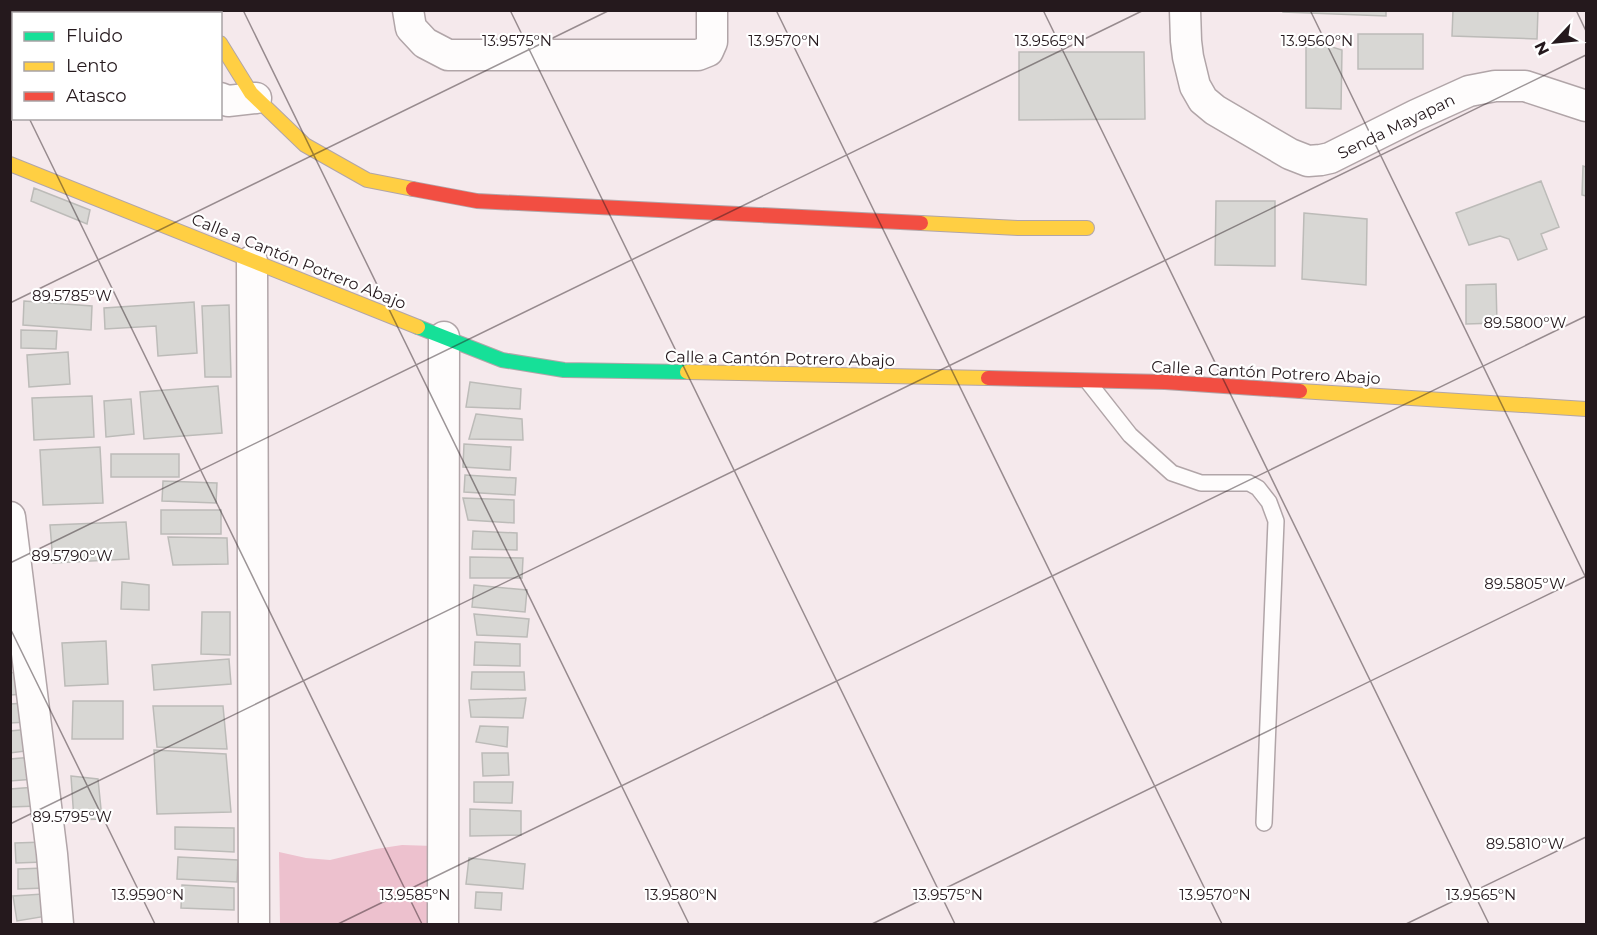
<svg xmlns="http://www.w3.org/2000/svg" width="1597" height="935" font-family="Montserrat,sans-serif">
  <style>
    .green { fill: #edc1ce }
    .building { fill: #d8d7d4; stroke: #bcbbb8; stroke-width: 1.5 }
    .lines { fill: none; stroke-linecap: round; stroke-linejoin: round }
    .lane-casing { stroke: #b1a5a8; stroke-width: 18 }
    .street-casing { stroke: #b1a5a8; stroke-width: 33 }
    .fast-casing { stroke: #b1a5a8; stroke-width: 16 }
    .slow-casing { stroke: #b1a5a8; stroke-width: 16 }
    .jam-casing { stroke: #b1a5a8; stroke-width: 16 }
    .lane { stroke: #fefcfc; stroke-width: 15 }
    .street { stroke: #fefcfc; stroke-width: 30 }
    .fast { stroke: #16e098; stroke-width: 14 }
    .slow { stroke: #ffcf43; stroke-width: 14 }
    .jam { stroke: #f24e42; stroke-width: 14 }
    .ticks { fill: none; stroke: #25191d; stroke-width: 1.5; stroke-opacity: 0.45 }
    .labels { text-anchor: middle; stroke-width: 4.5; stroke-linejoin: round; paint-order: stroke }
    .street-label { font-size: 16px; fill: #25191d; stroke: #fff }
    .ticks-label { font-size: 15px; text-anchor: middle; fill: #25191d; stroke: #fff; stroke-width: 4.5; stroke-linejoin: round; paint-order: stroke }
  </style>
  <rect width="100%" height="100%" fill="#f5e9ec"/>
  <path class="green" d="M402,845L434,846L433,924H280L279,852L306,858L330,860L376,849Z"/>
  <path class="building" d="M1283,10H1386V16L1283,12Z
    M1453,10H1538L1537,39L1452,36Z
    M1358,34H1423V69H1358Z
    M1306,39L1342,50L1341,109L1306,108Z
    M1019,52H1144L1145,119L1019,120Z
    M1583,166L1586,167V196L1582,195Z
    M1541,181L1559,227L1541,234L1547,249L1518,260L1509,239L1500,236L1469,245L1456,213Z
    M34,188L90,210L87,224L31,201Z
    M1216,201H1275V266L1215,265Z
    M1304,213L1367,219L1366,285L1302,279Z
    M1496,284L1497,323L1466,324V285Z
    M24,301L92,306L91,330L23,325Z
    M194,302L197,353L158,356L156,326L105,329L104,308Z
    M229,305L231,377H205L202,306Z
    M21,330L57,331L56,349L21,348Z
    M68,352L70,384L29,387L27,355Z
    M470,382L521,389L520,409L466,407Z
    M218,386L222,433L144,439L140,392Z
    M92,396L94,437L34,440L32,398Z
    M131,399L134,434L106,437L104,401Z
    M476,414L522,419L523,440L469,439Z
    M464,444L511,447L510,470L463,467Z
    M100,447L103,503L43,505L40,450Z
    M111,454H179V477H111Z
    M465,475L516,478L515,495L464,492Z
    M163,481L217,483L216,503L162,501Z
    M463,498L514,500V523L468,520Z
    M161,510H221V534H161Z
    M126,522L129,559L53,563L50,525Z
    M473,531L517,533V550L472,549Z
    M168,537L227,538L228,564L173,565Z
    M470,557L523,558L522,578H470Z
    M122,582L149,585V610L121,609Z
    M474,585L527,590L525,612L472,607Z
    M202,612H230V655L201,654Z
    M474,614L529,619L527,637L477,635Z
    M106,641L108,684L65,686L62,643Z
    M475,642L520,644V666L474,665Z
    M229,659L231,684L154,690L152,665Z
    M23,671L26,694L10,695V673Z
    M472,672H524L525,690L471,689Z
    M526,698L523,718L471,717L469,700Z
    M73,701H123V739H72Z
    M25,703L27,722L10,723V704Z
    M153,706H223L227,749L157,747Z
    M480,726L508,727L507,747L476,742Z
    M30,729L33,750L10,753V731Z
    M154,750L226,754L231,812L157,814Z
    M482,753H508L509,775L483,776Z
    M33,757L35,779L10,781V759Z
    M71,776L98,779L102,819L74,820Z
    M474,782H513L512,803L474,802Z
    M36,787L38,806L10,807V789Z
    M470,809L521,811V835L470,836Z
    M175,827L234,828V852L175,849Z
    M44,842V862L16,863L15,843Z
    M178,857L238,860L237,882L177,879Z
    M469,858L525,864L523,889L466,884Z
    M44,868L45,888L18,889V869Z
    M182,885L234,888V910L181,908Z
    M476,892L502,893L501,910L475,908Z
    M43,894L47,916L17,921L13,896Z"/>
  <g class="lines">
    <defs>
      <path id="lane" d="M1089,383L1130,435L1172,473L1201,483H1249L1258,488L1269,502L1276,521L1264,823"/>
      <path id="street" d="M35,10L40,14
        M201,10L203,14
        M408,10L411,28L425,43L448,55H698L708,51L712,42V10
        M1185,10L1186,41L1188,57L1195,86L1203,100L1215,110L1290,154L1308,161L1321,160L1330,158L1416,115L1469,91L1495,86H1525L1586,106
        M220,98L228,101L256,98
        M252,261L254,924
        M10,517L52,854L58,924
        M443,924L444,337"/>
      <path id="fast" d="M418,327L502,360L564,370L687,372"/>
      <path id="slow" d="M220,43L251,93L305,145L367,180L413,189
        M10,164L418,327
        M921,223L1018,228H1087
        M687,372L988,378
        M1300,391L1586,409"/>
      <path id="jam" d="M413,189L477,201L921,223
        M988,378L1165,382L1300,391"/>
    </defs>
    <use href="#lane" class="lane-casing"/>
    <use href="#street" class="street-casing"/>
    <use href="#fast" class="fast-casing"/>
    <use href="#slow" class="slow-casing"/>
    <use href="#jam" class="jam-casing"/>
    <use href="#lane" class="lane"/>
    <use href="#street" class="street"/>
    <use href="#fast" class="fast"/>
    <use href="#slow" class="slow"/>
    <use href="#jam" class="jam"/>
  </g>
  <path class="ticks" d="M243,10L689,924M510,10L955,924M776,10L1222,924M1043,10L1489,924M1310,10L1586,578M1576,10L1586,31M70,14L76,10M10,43L14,41M10,81L14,87M29,118L422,924M10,303L610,10M10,563L1144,10M10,628L155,924M10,824L1586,55M338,924L1586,316M872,924L1586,576M1406,924L1586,837"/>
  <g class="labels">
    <g class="street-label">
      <text transform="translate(1396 126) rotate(-26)" y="6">Senda Mayapan</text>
      <text transform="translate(299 261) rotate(22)" y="6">Calle a Cantón Potrero Abajo</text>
      <text transform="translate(780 358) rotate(1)" y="6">Calle a Cantón Potrero Abajo</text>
      <text transform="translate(1266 372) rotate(3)" y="6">Calle a Cantón Potrero Abajo</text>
    </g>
  </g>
  <g class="ticks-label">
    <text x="517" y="46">13.9575°N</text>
    <text x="784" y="46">13.9570°N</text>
    <text x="1050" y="46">13.9565°N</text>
    <text x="1317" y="46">13.9560°N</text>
    <text x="72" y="301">89.5785°W</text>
    <text x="1525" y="328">89.5800°W</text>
    <text x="72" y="561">89.5790°W</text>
    <text x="1525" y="589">89.5805°W</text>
    <text x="72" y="822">89.5795°W</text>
    <text x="1525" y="849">89.5810°W</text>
    <text x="148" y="900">13.9590°N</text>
    <text x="415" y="900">13.9585°N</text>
    <text x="681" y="900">13.9580°N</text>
    <text x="948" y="900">13.9575°N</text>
    <text x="1215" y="900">13.9570°N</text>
    <text x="1481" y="900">13.9565°N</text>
  </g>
  <rect width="1597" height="935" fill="none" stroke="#25191d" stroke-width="24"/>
  <rect x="12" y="12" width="210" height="108" fill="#ffffff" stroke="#a8a3a5" stroke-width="1.5"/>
  <rect x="24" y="32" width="30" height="9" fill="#16e098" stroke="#a8a3a5" stroke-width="1.5"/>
  <text x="66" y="42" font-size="18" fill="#25191d">Fluido</text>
  <rect x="24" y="62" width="30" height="9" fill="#ffcf43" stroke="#a8a3a5" stroke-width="1.5"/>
  <text x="66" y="72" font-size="18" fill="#25191d">Lento</text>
  <rect x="24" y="92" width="30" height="9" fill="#f24e42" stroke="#a8a3a5" stroke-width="1.5"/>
  <text x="66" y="102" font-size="18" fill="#25191d">Atasco</text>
  <g transform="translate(1555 42) rotate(244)" stroke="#ffffff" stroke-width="4.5" paint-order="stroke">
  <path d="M0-4.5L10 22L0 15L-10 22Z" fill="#25191d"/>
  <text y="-9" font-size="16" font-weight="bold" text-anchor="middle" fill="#25191d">N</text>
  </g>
</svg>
